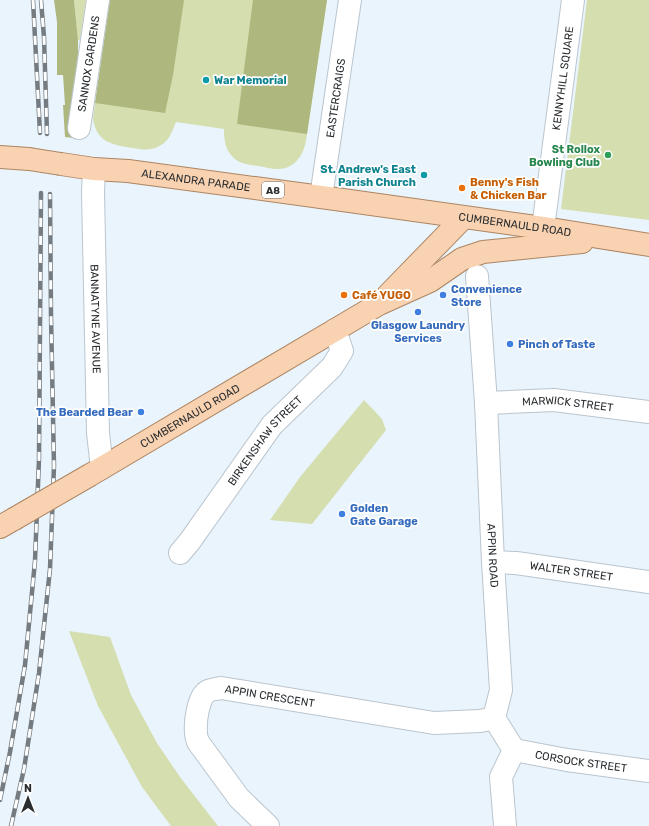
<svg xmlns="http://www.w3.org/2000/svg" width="649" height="826" font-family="Rubik,sans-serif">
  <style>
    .green { fill: #d5deaf }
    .forest { fill: #aeb77e }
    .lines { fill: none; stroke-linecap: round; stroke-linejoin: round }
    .minor-casing { stroke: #bbc5cd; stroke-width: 24 }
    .major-casing { stroke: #ad8562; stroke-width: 24 }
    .minor { stroke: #fff; stroke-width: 22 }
    .major { stroke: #f8d2b1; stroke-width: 22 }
    .rail-casing { stroke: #757c81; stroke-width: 4.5 }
    .rail { stroke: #fff; stroke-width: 3; stroke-dasharray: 9; stroke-linecap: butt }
    .major-bridge-casing { stroke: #ad8562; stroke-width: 24; stroke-linecap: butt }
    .major-bridge { stroke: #f8d2b1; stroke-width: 22 }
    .culture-dot { fill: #0f9aa8; stroke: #fff; stroke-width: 1.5 }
    .leisure-dot { fill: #2e9e5b; stroke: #fff; stroke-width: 1.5 }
    .food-dot { fill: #e8710a; stroke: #fff; stroke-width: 1.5 }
    .shop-dot { fill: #3f7fe0; stroke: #fff; stroke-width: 1.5 }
    .labels { text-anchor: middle; stroke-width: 3.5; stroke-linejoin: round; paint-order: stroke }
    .shield { fill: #fff; stroke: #6a6d6f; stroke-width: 1 }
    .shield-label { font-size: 10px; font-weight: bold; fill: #2a2e31 }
    .street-label { font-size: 11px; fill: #2a2e31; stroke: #fff }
    .culture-label { font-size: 11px; font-weight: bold; fill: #0d838f; stroke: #fff; text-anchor: start }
    .leisure-label { font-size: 11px; font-weight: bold; fill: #27864d; stroke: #fff; text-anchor: end }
    .food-label { font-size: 11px; font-weight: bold; fill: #c56008; stroke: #fff; text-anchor: start }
    .shop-label { font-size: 11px; font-weight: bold; fill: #366cbe; stroke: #fff; text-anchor: start }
  </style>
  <rect width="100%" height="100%" fill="#e9f4fd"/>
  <path class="green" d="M74,0H86L80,40H78Z
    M110,0H327L306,141C303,156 294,169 278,169C272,169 265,167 259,166C249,165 238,164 231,155C225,148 224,139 224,129L176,122C172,131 170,140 161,145C152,151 143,150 133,148C112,145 96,142 93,118Z
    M587,0H649V220L561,209Z
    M364,400L382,419L386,430L312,524L270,520L300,477Z
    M69,631L110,637L131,695L157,743L180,777L218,826H171L142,787L98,706Z"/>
  <path class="forest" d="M54,0H74L78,40V103L74,138L65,137L63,105H65L63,75H57V22Z
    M110,0H184L173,75L165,113L95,103Z
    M253,0H327L307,134L237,124Z"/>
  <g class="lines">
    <defs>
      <g id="minor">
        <path id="s1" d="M79,128L98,0"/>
        <path id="s2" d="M94,169L93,192L98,433L102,468"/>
        <path id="s3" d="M321,197L350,0"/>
        <path id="s4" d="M543,228L573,0"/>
        <path id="s5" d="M477,276L486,403L493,562L501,690L494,718L514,750L501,777L505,826"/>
        <path id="s6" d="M486,403L554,400L649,412"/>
        <path id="s7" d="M180,553L190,541L272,425L332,367L342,351L335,330"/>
        <path id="s8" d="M493,562L516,563L649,582"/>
        <path id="s9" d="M514,750L567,760L649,771"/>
        <path id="s10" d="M268,826L239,798L198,742C197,739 196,736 196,733C195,722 198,696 208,691C212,689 217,689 221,688L434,723L480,721L494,718"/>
      </g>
      <g id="major">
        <path d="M0,157L29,159"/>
        <path id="s11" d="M61,164L94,169L128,171L321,197L543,228L649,245"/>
        <path d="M388,295L463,218"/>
        <path id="s12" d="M90,475L379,304L430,281L462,259L483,252L582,242"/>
        <path d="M0,527L14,519"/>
      </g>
    </defs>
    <use href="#minor" class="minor-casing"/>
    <use href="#major" class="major-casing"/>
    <use href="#minor" class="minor"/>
    <use href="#major" class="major"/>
    <defs>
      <path id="rail" d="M33,0L40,133
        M41,0L44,37L47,134
        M0,800L10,752L25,665L35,561L39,459L41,193
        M11,826L24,769L39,673L50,569L54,466L51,316L50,194"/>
    </defs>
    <use href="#rail" class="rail-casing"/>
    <use href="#rail" class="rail"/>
    <defs>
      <path id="major-bridge" d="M29,159L61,164
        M14,519L90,475"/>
    </defs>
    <use href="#major-bridge" class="major-bridge-casing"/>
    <use href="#major-bridge" class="major-bridge"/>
  </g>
  <g class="culture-dot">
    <circle cx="206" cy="80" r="4"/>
    <circle cx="424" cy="175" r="4"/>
  </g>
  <circle class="leisure-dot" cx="608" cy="155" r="4"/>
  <g class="food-dot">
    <circle cx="462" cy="188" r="4"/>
    <circle cx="344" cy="295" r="4"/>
  </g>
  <g class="shop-dot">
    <circle cx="443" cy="295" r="4"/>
    <circle cx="418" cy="312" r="4"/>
    <circle cx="510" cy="344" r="4"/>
    <circle cx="141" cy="412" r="4"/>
    <circle cx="342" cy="514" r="4"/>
  </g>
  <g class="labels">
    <rect class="shield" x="262" y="182" width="22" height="16" rx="3"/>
    <g class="shield-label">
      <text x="273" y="194">A8</text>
    </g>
    <g class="street-label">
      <text dy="4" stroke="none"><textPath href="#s1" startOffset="65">SANNOX GARDENS</textPath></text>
      <text dy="4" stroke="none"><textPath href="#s4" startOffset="151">KENNYHILL SQUARE</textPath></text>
      <text dy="4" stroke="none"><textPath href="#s3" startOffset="100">EASTERCRAIGS</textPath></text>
      <text dy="4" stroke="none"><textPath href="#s11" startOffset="136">ALEXANDRA PARADE</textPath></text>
      <text dy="4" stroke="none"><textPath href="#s11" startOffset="458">CUMBERNAULD ROAD</textPath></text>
      <text dy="4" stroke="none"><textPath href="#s2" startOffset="150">BANNATYNE AVENUE</textPath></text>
      <text dy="4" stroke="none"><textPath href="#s6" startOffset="82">MARWICK STREET</textPath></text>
      <text dy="4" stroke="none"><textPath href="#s12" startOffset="116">CUMBERNAULD ROAD</textPath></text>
      <text dy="4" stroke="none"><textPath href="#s7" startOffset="141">BIRKENSHAW STREET</textPath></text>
      <text dy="4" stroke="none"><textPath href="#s5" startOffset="280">APPIN ROAD</textPath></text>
      <text dy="4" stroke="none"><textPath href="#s8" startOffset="79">WALTER STREET</textPath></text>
      <text dy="4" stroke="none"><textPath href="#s10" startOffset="227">APPIN CRESCENT</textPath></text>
      <text dy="4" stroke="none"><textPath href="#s9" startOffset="68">CORSOCK STREET</textPath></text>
    </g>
    <g class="culture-label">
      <text x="214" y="84">War Memorial</text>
      <text x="416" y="173" text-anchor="end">St. Andrew's East<tspan x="416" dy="13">Parish Church</tspan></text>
    </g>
    <g class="leisure-label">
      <text x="600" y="153">St Rollox<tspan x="600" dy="13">Bowling Club</tspan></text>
    </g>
    <g class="food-label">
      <text x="470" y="186">Benny's Fish<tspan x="470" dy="13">&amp; Chicken Bar</tspan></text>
      <text x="352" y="299">Café YUGO</text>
    </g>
    <g class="shop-label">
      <text x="451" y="293">Convenience<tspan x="451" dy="13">Store</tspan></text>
      <text x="418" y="329" text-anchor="middle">Glasgow Laundry<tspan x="418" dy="13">Services</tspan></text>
      <text x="518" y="348">Pinch of Taste</text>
      <text x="133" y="416" text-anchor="end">The Bearded Bear</text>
      <text x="350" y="512">Golden<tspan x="350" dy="13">Gate Garage</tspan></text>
    </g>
  </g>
  <g transform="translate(28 798)" stroke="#ffffff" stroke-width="3" paint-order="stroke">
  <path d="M0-3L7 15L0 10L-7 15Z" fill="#2a2e31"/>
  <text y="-6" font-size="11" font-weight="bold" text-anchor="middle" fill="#2a2e31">N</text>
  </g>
</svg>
